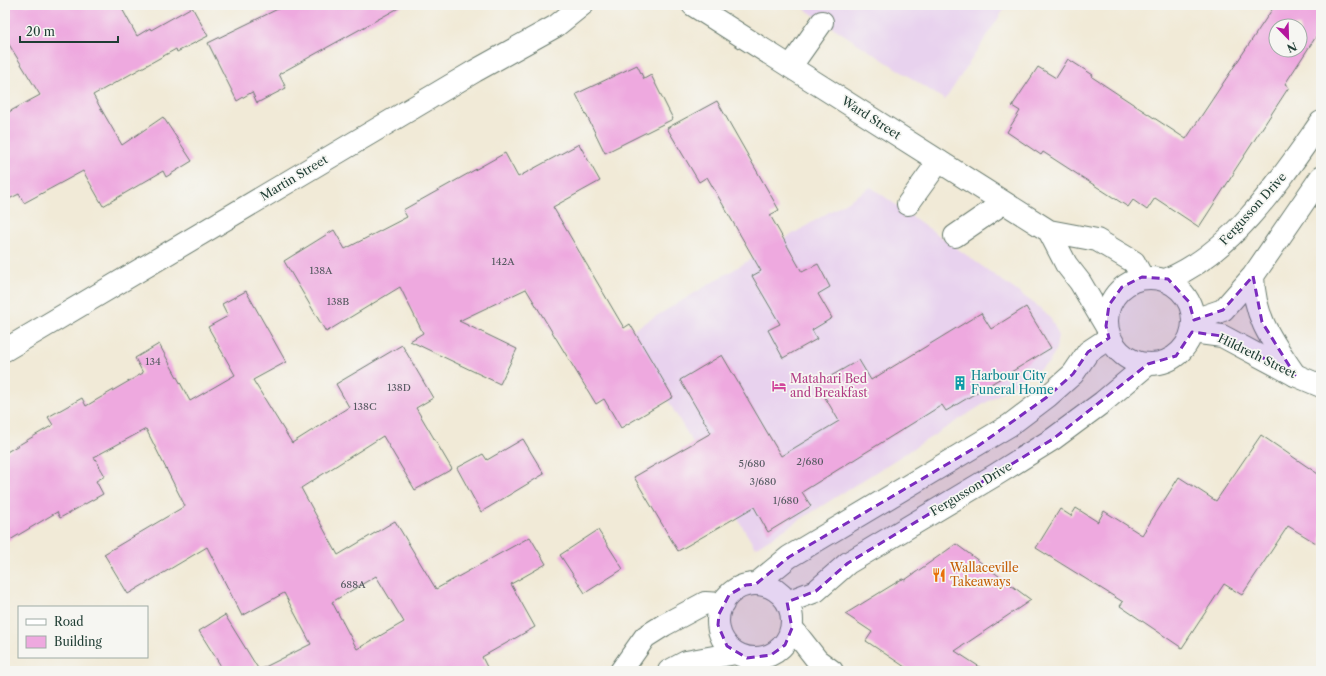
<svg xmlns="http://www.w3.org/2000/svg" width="1326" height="676" font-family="'Libre Caslon Text',serif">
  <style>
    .built { fill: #e8d2ee }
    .building { fill: #eea9df; fill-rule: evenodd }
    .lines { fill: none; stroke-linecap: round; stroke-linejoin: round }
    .minor-casing { stroke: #687a6d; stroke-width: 24 }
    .major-casing { stroke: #687a6d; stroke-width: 24 }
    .minor { stroke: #fff; stroke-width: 22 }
    .major { stroke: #fff; stroke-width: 22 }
    .marked { fill: #7b2cbf; fill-opacity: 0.2; stroke: #7b2cbf; stroke-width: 3; stroke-dasharray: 8 5; stroke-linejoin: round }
    .labels { text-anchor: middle; stroke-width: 3.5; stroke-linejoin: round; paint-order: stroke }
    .number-label { font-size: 10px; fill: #53585f }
    .street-label { font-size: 12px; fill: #1f3d34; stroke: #f6f6f2 }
    .culture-label { font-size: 12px; fill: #0d838f; stroke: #f6f6f2; text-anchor: start }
    .hotel-label { font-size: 12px; fill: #b23c85; stroke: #f6f6f2; text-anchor: start }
    .food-label { font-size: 12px; fill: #c56008; stroke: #f6f6f2; text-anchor: start }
  </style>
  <rect width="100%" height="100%" fill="#f6f6f2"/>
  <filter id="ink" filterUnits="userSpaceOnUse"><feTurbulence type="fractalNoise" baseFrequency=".025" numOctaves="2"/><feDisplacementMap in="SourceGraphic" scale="8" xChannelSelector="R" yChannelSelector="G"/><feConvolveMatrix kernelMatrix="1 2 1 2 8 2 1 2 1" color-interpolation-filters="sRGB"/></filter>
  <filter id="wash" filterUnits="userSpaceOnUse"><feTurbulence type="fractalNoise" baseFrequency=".012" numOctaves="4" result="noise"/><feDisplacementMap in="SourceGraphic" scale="16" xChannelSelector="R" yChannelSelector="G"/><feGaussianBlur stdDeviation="0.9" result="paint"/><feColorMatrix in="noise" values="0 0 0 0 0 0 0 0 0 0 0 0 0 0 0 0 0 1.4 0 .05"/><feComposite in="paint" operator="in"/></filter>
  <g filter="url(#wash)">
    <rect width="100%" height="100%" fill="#f1ead7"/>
    <path class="built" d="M804,5H1007L945,100L803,8Z
      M871,187L1039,307L1051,319L1058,334L1056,349L1049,363L755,548L628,333Z"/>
    <g id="blocks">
      <path class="building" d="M5,5H120L137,36L150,28L151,30L192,7L208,36L177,52L176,49L93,95L122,145L163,117L192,161L166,177L163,171L103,206L83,171L24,203L19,194L5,201V114L40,95L5,38Z
        M286,5H404L279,74L286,88L257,103L252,92L237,101L208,43Z
        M1275,5H1321V29L1285,84L1289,87L1233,173H1234L1199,227L1155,198L1147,210L1133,200L1128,207L1043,152L1041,155L1007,132L1020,111L1012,106L1038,67L1056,78L1068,59L1093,75L1092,77L1186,139ZM1276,26H1300V50H1276Z
        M637,65L644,79L651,75L673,119L605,153L576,94Z
        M717,101L779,210L770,215L802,272L818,264L830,287L818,294L832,318L812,330L817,339L783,358L768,330L780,324L752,276L761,271L707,177L699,182L667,128Z
        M579,144L600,181L553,207L624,328L630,324L673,397L621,428L604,399L596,404L526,289L459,321L517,349L500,384L410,341L423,333L400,287L326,332L284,261L334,230L345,249L407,217L403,210L505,153L518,177Z
        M246,291L286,362L253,380L292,443L349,407L336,384L402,345L433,398L416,408L452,469L415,490L383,436L301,488L338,555L395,521L436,589L530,537L546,564L511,584L535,627L482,657L489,671H224L199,631L225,615L259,670L311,644L284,593L242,616L207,547L128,594L104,554L185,506L146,429L94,457L105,476L96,481L103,494L60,518L57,512L5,543V453L53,425L48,417L82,398L86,406L143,373L135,358L159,344L190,401L235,375L208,327L228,316L222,304ZM376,576L404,622L357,649L332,602Z
        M1026,307L1051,348L946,411L942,405L802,492L811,506L768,532L754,507L678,551L634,477L711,433L680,380L722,355L781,456L839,421L817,384L859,360L871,380L981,313L991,329Z
        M1261,435L1321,476V546L1288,526L1242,595L1224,584L1182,648L1120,606L1123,602L1036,548L1060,509L1071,516L1076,508L1098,522L1104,511L1142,535L1179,477L1216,501Z
        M523,439L544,474L481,512L457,468L483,454L487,460Z
        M598,530L623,569L585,593L560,555Z
        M956,544L1031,600L955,651L986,671H911L866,641L872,632L845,614L902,579L905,580Z"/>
    </g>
  </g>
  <g filter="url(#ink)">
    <use href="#blocks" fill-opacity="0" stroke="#687a6d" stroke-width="1"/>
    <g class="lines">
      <defs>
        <path id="minor" d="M693,5L1049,231L1097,240L1134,262L1142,277
          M791,66L822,22
          M908,204L939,161
          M1049,231L1066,264L1080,282L1106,326
          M955,236L1003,203
          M1192,332L1222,336L1295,375L1321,386
          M5,350L475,71L556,26L582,5
          M792,628L817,660L832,671
          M753,659V668L757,671"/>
        <path id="major" d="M1253,276C1254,319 1273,342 1295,375
          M1107 321a43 43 0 1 1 86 0a43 43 0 1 1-86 0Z
          M1168,279C1234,251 1281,179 1321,122
          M1194,320L1223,310L1253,276L1321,177
          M718 621a37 37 0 1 1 74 0a37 37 0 1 1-74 0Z
          M756,584L789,557L1010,425L1047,397L1073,374L1088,352L1109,338
          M787,602L816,591L848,563L997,474L1053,439L1103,402L1148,364
          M621,671L645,637L664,625L705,603L723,604
          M669,671L686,662L736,653"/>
      </defs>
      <use href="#minor" class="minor-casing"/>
      <use href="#major" class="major-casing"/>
      <use href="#minor" class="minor"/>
      <use href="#major" class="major"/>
    </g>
  </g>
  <path class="marked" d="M1253,276L1262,322L1295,375L1222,336L1192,332L1176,356L1148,364L1053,439L848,563L816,591L787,602L792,628L785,645L771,655L747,658L727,646L718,625L719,614L729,595L746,585L756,584L789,557L978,446L1047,397L1073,374L1088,352L1109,338L1106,326L1109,305L1122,287L1142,277L1168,279L1189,302L1194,320L1223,310Z"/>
  <defs>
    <symbol id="building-bare" viewBox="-9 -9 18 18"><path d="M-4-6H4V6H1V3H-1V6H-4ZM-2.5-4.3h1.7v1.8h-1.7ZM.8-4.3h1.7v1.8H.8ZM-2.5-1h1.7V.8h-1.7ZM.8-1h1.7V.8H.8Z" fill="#0f9aa8" stroke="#f6f6f2" stroke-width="2.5" paint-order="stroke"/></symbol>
    <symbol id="hotel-bare" viewBox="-9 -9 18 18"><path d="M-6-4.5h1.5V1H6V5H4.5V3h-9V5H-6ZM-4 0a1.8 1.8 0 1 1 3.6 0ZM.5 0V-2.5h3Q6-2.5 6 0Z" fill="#d1479c" stroke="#f6f6f2" stroke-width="2.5" paint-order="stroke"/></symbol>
    <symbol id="restaurant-bare" viewBox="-9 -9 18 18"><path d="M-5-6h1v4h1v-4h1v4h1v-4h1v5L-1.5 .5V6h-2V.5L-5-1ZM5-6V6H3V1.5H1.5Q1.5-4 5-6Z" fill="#e8710a" stroke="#f6f6f2" stroke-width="2.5" paint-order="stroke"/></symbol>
  </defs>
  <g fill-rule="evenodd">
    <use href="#building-bare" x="950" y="373" width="20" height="20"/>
    <use href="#hotel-bare" x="769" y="376" width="20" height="20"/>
    <use href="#restaurant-bare" x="929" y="565" width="20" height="20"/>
  </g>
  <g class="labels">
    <g class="number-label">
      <text x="503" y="265">142A</text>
      <text x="321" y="274">138A</text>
      <text x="338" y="305">138B</text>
      <text x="153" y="365">134</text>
      <text x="399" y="391">138D</text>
      <text x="365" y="410">138C</text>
      <text x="810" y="465">2/680</text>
      <text x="752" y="467">5/680</text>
      <text x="763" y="485">3/680</text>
      <text x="786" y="504">1/680</text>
      <text x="353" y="588">688A</text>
    </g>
    <g class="street-label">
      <text transform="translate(871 118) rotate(33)" y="4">Ward Street</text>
      <text transform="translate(294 178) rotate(-31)" y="4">Martin Street</text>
      <text transform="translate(1253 209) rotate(-48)" y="4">Fergusson Drive</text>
      <text transform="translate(1257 356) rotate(26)" y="4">Hildreth Street</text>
      <text transform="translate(971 489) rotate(-31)" y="4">Fergusson Drive</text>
    </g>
    <g class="culture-label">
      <text x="971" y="380">Harbour City<tspan x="971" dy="14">Funeral Home</tspan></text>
    </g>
    <g class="hotel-label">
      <text x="790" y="383">Matahari Bed<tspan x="790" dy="14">and Breakfast</tspan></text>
    </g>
    <g class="food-label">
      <text x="950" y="572">Wallaceville<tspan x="950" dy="14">Takeaways</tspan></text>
    </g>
  </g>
  <rect width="1326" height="676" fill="none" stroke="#f6f6f2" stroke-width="20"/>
  <rect x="18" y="606" width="130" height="52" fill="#f6f6f2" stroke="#a0aca6"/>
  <rect x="26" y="619" width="20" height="6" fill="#ffffff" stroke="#a0aca6"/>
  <text x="54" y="626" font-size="12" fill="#1f3d34">Road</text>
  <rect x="26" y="636" width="20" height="12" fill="#eea9df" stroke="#a0aca6"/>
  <text x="54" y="646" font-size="12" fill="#1f3d34">Building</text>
  <g transform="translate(1288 38) rotate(157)"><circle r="19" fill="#f6f6f2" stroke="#a0aca6"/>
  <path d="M0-3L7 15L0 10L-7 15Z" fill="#b5179e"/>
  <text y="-6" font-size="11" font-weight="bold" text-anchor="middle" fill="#1f3d34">N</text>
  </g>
  <path d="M20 36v6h98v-6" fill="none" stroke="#1f3d34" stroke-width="2"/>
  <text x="26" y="36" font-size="12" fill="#1f3d34" stroke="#f6f6f2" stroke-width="3" paint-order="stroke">20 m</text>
</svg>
